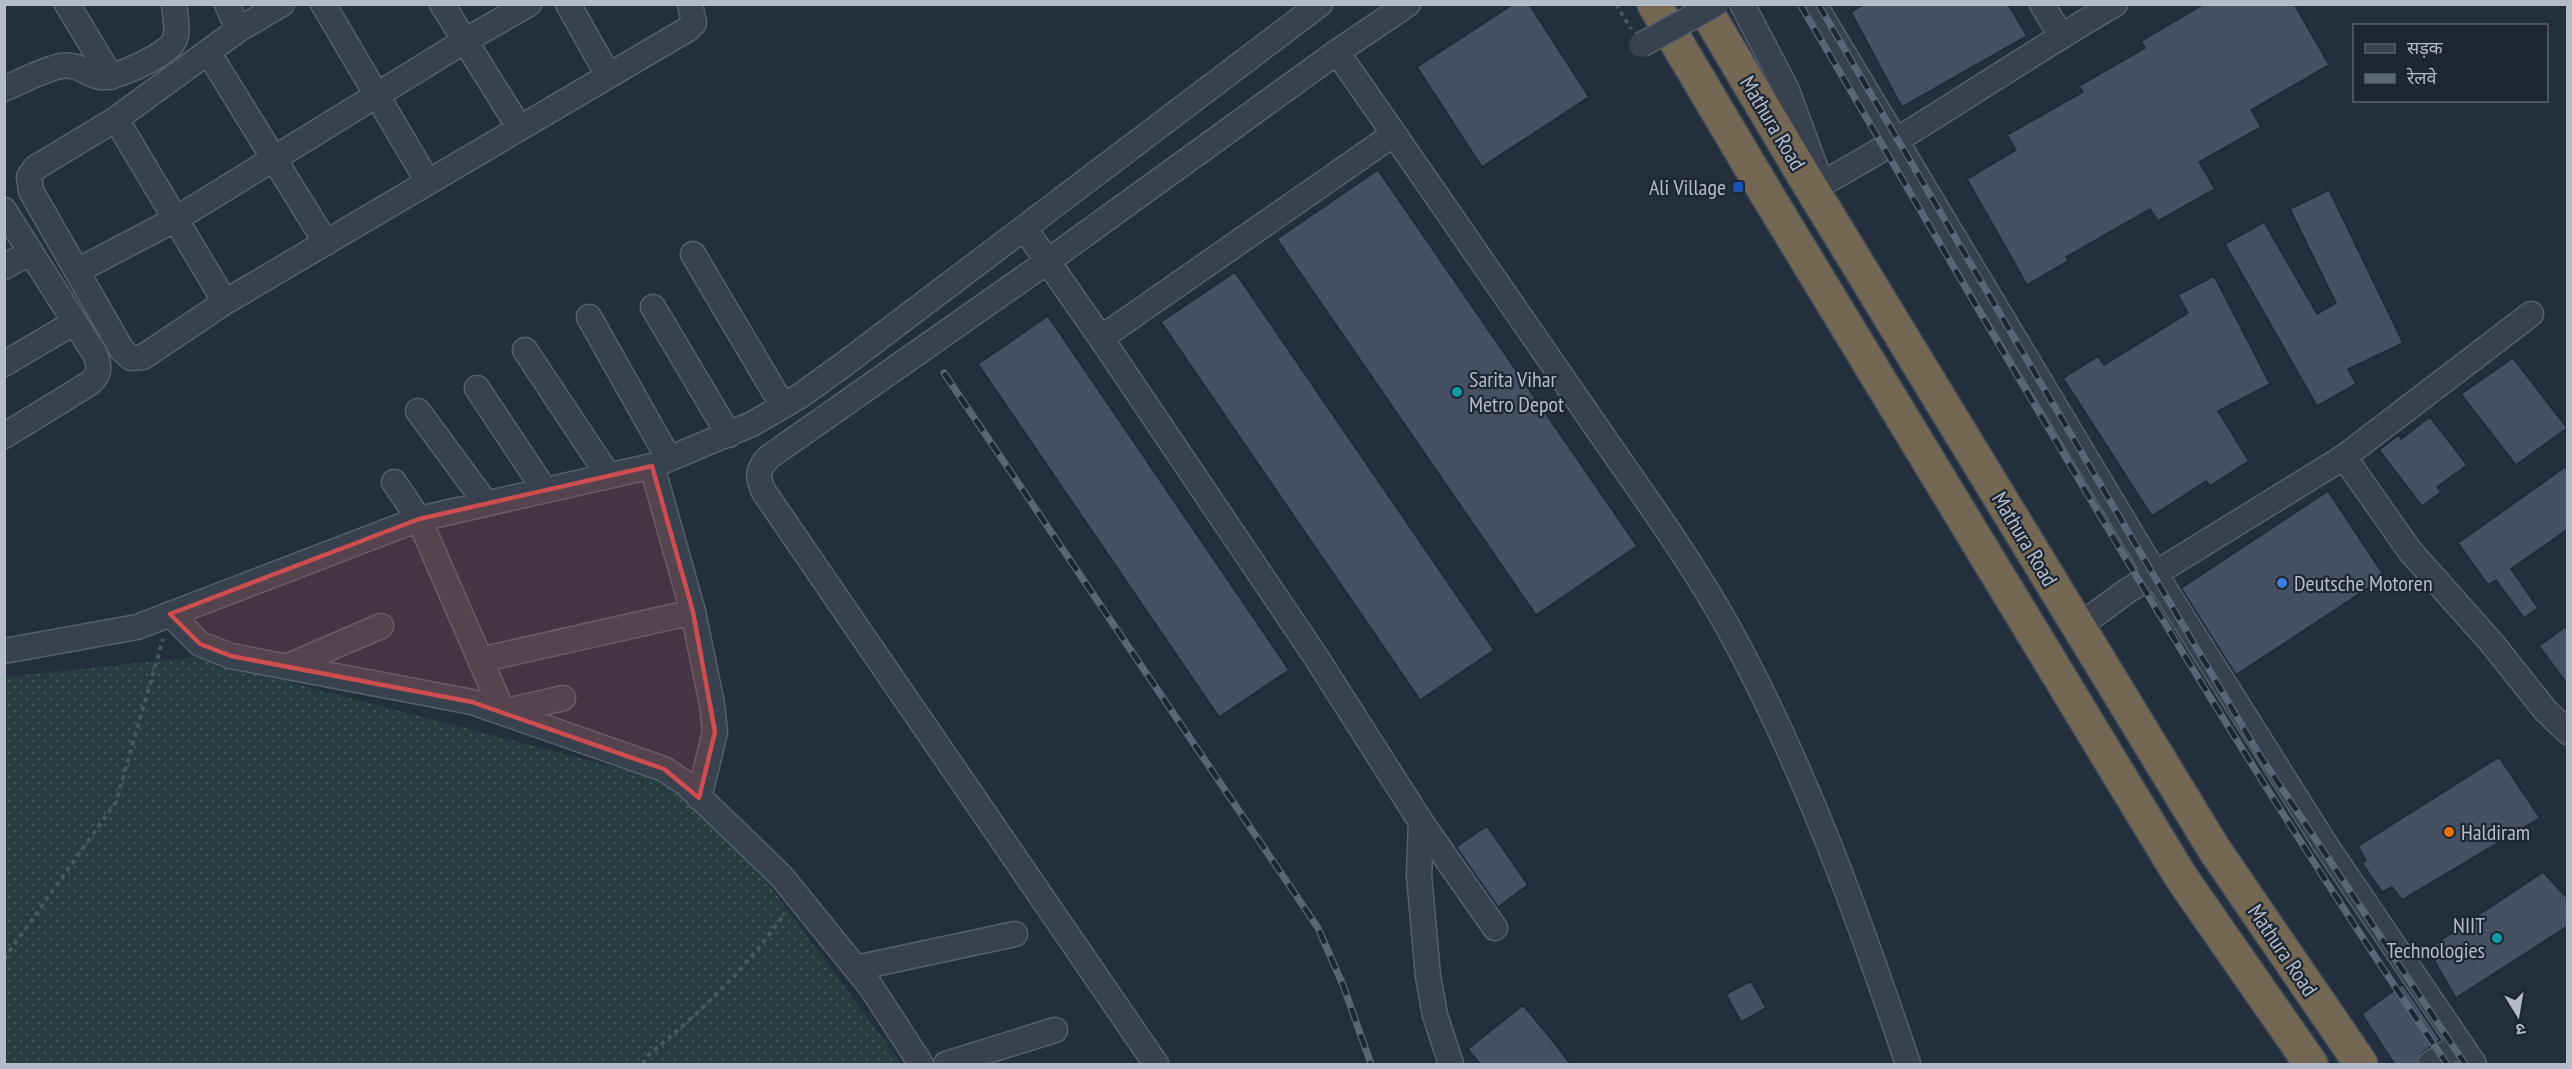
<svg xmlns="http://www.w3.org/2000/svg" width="2572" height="1069" font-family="'PT Sans Narrow','Noto Sans Devanagari',sans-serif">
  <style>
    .grass { fill: url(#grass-dots) }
    .building { fill: #455162; stroke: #1f2835; stroke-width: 1.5 }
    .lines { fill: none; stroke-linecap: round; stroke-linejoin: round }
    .minor-casing { stroke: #565f6c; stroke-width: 27 }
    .highway-casing { stroke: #434c59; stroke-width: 36 }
    .path { stroke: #44595c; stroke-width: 4; stroke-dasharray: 4.5 4.5; stroke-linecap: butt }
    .minor { stroke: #38414e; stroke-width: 24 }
    .highway { stroke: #746855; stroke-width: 33 }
    .rail-casing { stroke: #5a6575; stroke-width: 7 }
    .rail { stroke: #1d2633; stroke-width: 4.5; stroke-dasharray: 14; stroke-linecap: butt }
    .minor-bridge-casing { stroke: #565f6c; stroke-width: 27; stroke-linecap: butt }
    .minor-bridge { stroke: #38414e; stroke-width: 24 }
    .marked { fill: #ce4d50; fill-opacity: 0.2; stroke: #ce4d50; stroke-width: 4.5; stroke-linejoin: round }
    .transit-dot { fill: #1a4fb4; stroke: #1d2633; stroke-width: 2 }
    .culture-dot { fill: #0f9aa8; stroke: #1d2633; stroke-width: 2 }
    .shop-dot { fill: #3f7fe0; stroke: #1d2633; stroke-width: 2 }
    .food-dot { fill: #e8710a; stroke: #1d2633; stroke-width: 2 }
    .labels { text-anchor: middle; stroke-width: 4.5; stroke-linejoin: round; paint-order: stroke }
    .street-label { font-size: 22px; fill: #b4bcc9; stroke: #1d2633 }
    .poi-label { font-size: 22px; fill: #b4bcc9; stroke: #1d2633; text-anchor: start }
  </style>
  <defs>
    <pattern id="grass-dots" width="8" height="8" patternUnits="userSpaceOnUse" patternTransform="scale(1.5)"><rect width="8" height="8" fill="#263c3f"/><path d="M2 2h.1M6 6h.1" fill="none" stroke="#435659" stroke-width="1.8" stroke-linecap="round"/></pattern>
  </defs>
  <rect width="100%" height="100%" fill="#242f3e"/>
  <path class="grass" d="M194,657L698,789L902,1064H5V677Z"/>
  <path class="building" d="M1513,4H1529L1589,97L1482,167L1417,67Z
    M1864,4H2008L2027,36L1902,107L1851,12Z
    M2204,4H2294L2329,65L2251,110L2261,127L2199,162L2215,189L2158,221L2150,209L2066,257L2068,261L2027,285L1967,179L2016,150L2007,135L2083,92L2079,86L2145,48L2141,41Z
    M1378,170L1637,546L1536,615L1277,239Z
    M2329,190L2403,343L2348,369L2356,384L2317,406L2225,244L2264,222L2317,314L2336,303L2290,209Z
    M1235,272L1494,650L1420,700L1161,322Z
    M2214,276L2270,384L2218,411L2249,461L2210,486L2206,481L2152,516L2063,378L2098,356L2104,365L2188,313L2178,295Z
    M1048,316L1289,670L1219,717L978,364Z
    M2513,358L2567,428L2516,465L2461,394Z
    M2430,417L2467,465L2437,487L2441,492L2422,506L2379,450L2399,435L2401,439Z
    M2568,465V529L2511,569L2538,608L2524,618L2496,580L2488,585L2458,543Z
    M2328,491L2385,577L2236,675L2181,588Z
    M2568,625V685L2539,646Z
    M2499,757L2540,818L2402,900L2392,887L2382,892L2362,863L2366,860L2358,846Z
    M1487,826L1528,885L1498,907L1456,847Z
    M2543,872L2568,899V926L2456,998L2428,949Z
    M1751,981L1766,1008L1741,1022L1726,994Z
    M2403,984L2440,1040L2422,1053L2416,1065H2395L2362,1014Z
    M1523,1005L1556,1045L1571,1065H1481L1468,1049Z"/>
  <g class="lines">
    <defs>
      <path id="minor" d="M67,4L111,77
        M227,4L238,30
        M282,4L238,30L116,119L35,168L29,177L31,191L122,350L131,358L143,357L225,302L688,29L694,23L690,4
        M323,4L428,182
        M442,4L519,127
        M568,4L608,75
        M1742,4L1786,88L1821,183
        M1814,4L2156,575L2325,844L2474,1064
        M2042,4L2061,36
        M208,52L326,243
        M4,89C22,81 42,70 61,66C77,63 86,74 100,77C116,79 167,55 174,41C179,31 175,16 174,4
        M116,119L225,302
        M1394,134C1461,231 1528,328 1595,425C1641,492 1689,557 1728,627C1804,765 1858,915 1908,1064
        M1812,189C1916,133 2012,64 2115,4
        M4,210L95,354C100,367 100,374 90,383L4,436
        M1025,229L1101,338L1316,657L1421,822L1419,875L1428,976L1435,1015L1451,1064
        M693,254L783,406
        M4,267L31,252
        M77,271L176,219L466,40L529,4
        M653,307L729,435
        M589,317L669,459
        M1101,338L1394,134L1337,52
        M525,350L608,475
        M4,364L75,322
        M477,388L544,489
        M418,411L485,502
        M2344,457L2531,314
        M652,466L693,612L712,704L715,732L699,798
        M394,482L419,519L503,712L563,698
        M170,614L200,644L231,656L472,702L664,769L685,783L782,877L871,987L921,1064
        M2078,627L2127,591L2344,457L2410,551L2491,642L2546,711L2568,732
        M4,651L137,627L419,519L652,466L752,424L800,396L847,362L1320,4
        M480,660L693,612
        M286,667L381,626
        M1421,822L1495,928
        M856,968L1015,934
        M946,1064L1055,1030
        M1156,1064L764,492C757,477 757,469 769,457L1048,261L1337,52L1408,4
        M2430,1064L2460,1044"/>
      <path id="highway" d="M1654,4L1766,193L2181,877L2311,1064
        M1702,4L1801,171L2214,849L2361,1064"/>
    </defs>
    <use href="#minor" class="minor-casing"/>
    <use href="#highway" class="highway-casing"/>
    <path class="path" d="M1616,4L1631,29
      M4,959L116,802L163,639
      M644,1064L645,1058C701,1011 742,974 785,913"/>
    <use href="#minor" class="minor"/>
    <use href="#highway" class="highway"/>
    <defs>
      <path id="rail" d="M1800,4C2009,361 2214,722 2447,1064
        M1818,4L2257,751L2465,1064
        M944,373L1318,928L1343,985L1371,1064"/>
    </defs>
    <use href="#rail" class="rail-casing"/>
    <use href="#rail" class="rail"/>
    <defs>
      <path id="minor-bridge" d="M1641,45L1716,4"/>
    </defs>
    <use href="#minor-bridge" class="minor-bridge-casing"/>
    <use href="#minor-bridge" class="minor-bridge"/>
  </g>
  <path class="marked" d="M652,466L693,612L715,732L699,798L664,769L472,702L231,656L200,644L170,614L419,519Z"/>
  <rect class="transit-dot" x="1732" y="181" width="12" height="12" rx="3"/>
  <g class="culture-dot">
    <circle cx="1457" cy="392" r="6"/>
    <circle cx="2497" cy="938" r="6"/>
  </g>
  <circle class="shop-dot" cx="2282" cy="583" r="6"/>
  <circle class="food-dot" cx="2449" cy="832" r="6"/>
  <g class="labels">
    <g class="street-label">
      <text transform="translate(1773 123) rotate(59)" y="8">Mathura Road</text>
      <text transform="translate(2025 539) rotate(59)" y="8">Mathura Road</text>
      <text transform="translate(2283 950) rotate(56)" y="8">Mathura Road</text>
    </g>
    <g class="poi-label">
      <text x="1726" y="195" text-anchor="end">Ali Village</text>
      <text x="1469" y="387">Sarita Vihar<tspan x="1469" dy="25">Metro Depot</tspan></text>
      <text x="2294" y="591">Deutsche Motoren</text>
      <text x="2461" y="840">Haldiram</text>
      <text x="2485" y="933" text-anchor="end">NIIT<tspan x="2485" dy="25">Technologies</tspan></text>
    </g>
  </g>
  <rect width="2572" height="1069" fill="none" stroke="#b4bcc9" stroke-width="12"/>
  <rect x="2353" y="24" width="195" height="78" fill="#1d2633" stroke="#59626f" stroke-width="1.5"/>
  <rect x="2365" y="44" width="30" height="9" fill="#38414e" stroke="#59626f" stroke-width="1.5"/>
  <text x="2407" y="54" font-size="18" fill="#b4bcc9">सड़क</text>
  <rect x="2365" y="74" width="30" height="9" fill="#5a6575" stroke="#59626f" stroke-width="1.5"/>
  <text x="2407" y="84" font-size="18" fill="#b4bcc9">रेलवे</text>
  <g transform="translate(2518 1015) rotate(169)" stroke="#1d2633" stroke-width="4.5" paint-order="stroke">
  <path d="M0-4.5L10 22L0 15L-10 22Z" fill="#b4bcc9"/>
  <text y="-9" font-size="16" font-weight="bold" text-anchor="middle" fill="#b4bcc9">उ</text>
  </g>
</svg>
